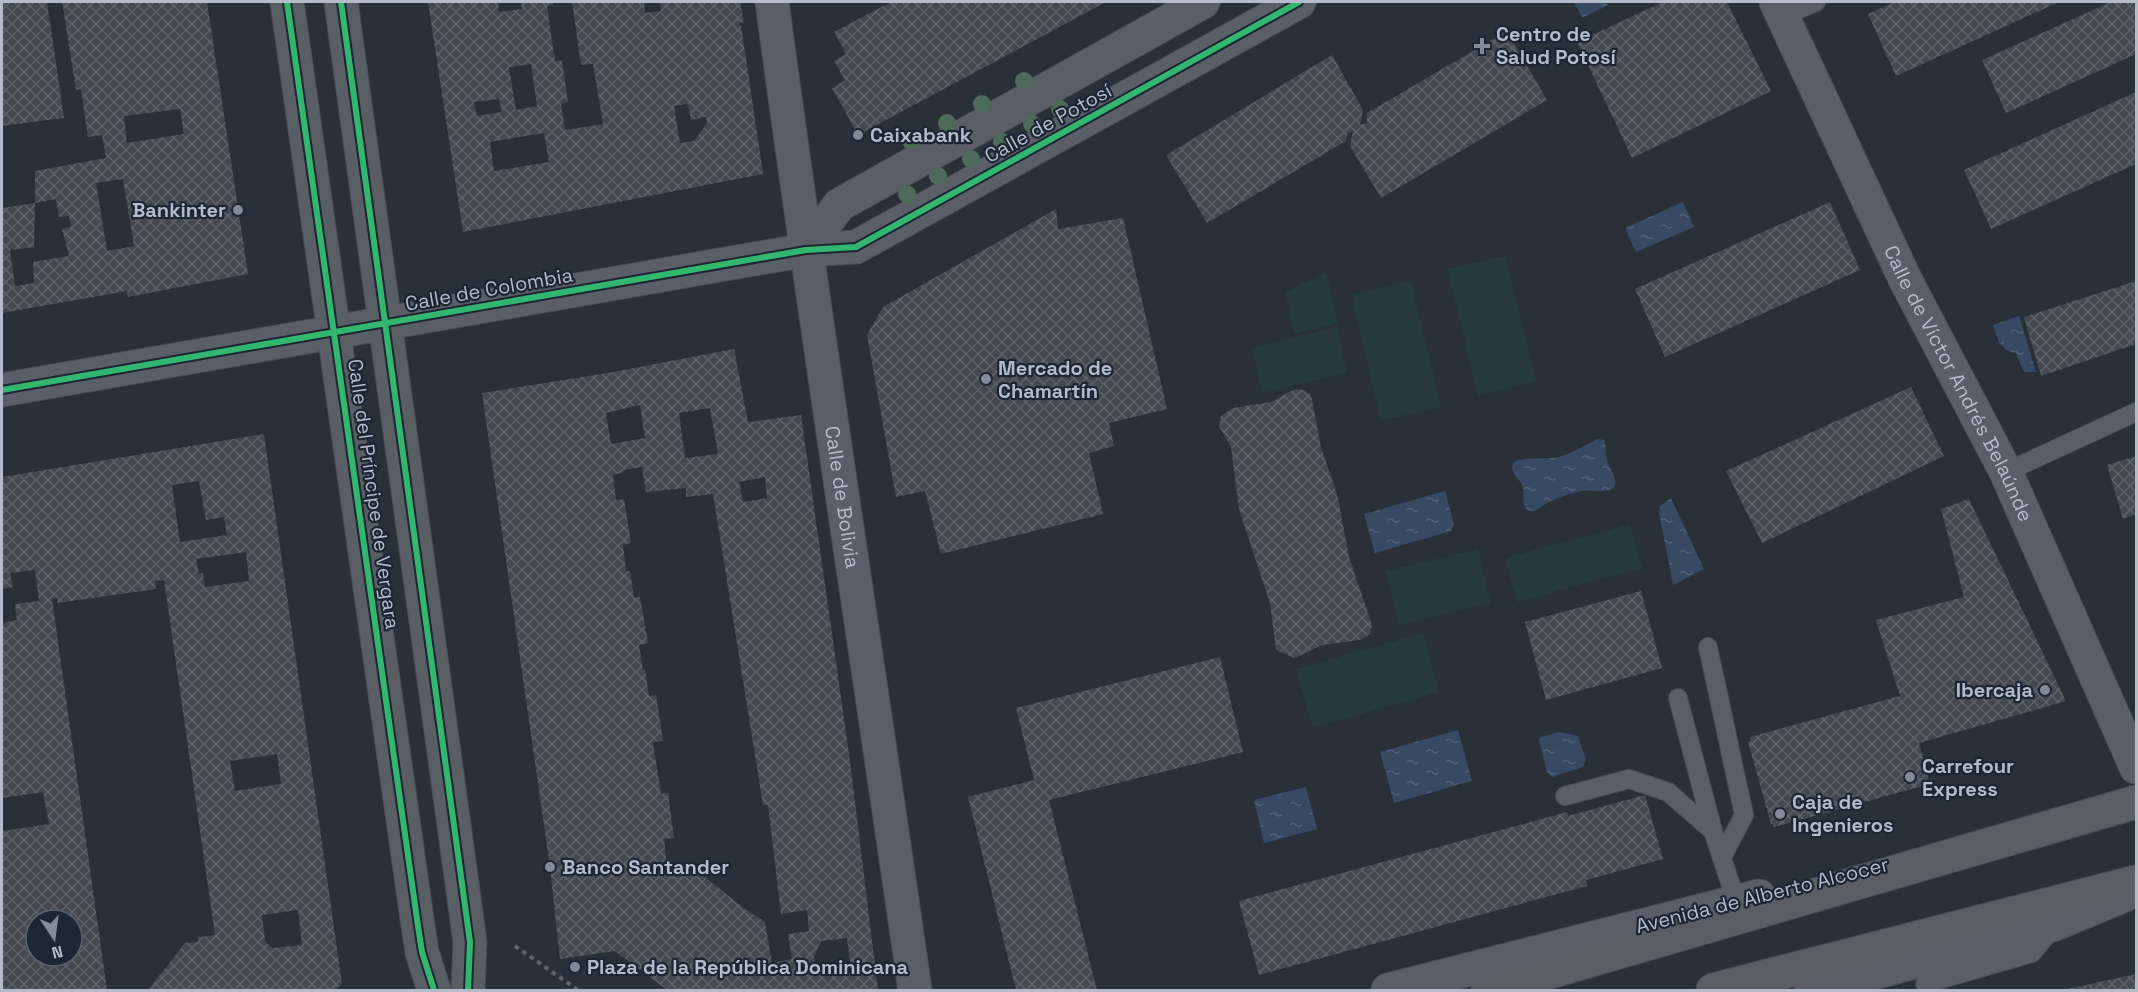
<svg xmlns="http://www.w3.org/2000/svg" width="2138" height="992" font-family="'Space Grotesk',sans-serif">
  <style>
    .grass { fill: #273a3e }
    .water { fill: url(#water-ripples) }
    .building { fill: url(#building-cross-hatch); fill-rule: evenodd }
    .lines { fill: none; stroke-linecap: round; stroke-linejoin: round }
    .service-casing { stroke: #484c53; stroke-width: 20 }
    .minor-casing { stroke: #484c53; stroke-width: 35 }
    .secondary-casing { stroke: #484c53; stroke-width: 35 }
    .path { stroke: #5d636a; stroke-width: 4; stroke-dasharray: 4.5 4.5; stroke-linecap: butt }
    .service { stroke: #5a5e66; stroke-width: 18 }
    .minor { stroke: #5a5e66; stroke-width: 33 }
    .secondary { stroke: #595d64; stroke-width: 33 }
    .cycleway-casing { stroke: #1d2633; stroke-width: 10 }
    .cycleway { stroke: #33b770; stroke-width: 6 }
    .tree { fill: #4e6a5a }
    .poi-dot { fill: #848b96; stroke: #1d2633; stroke-width: 2 }
    .labels { text-anchor: middle; stroke-width: 4.5; stroke-linejoin: round; paint-order: stroke }
    .poi-label { font-size: 20px; font-weight: bold; fill: #b4bcc9; stroke: #1d2633; text-anchor: start }
    .street-label { font-size: 20px; fill: #b4bcc9; stroke: #1d2633 }
  </style>
  <defs>
    <pattern id="water-ripples" width="26" height="14" patternUnits="userSpaceOnUse" patternTransform="scale(1.5)"><rect width="26" height="14" fill="#384963"/><path d="M2 4q2-2 4 0t4 0M15 11q2-2 4 0t4 0" fill="none" stroke="#526178"/></pattern>
    <pattern id="building-cross-hatch" width="8" height="8" patternUnits="userSpaceOnUse" patternTransform="scale(1.5)"><rect width="8" height="8" fill="#444950"/><path d="M0 0l8 8M0 8l8-8" fill="none" stroke="#5d6168"/></pattern>
  </defs>
  <rect width="100%" height="100%" fill="#2a3038"/>
  <path class="grass" d="M1505,256L1536,381L1478,396L1447,269Z
    M1326,272L1338,323L1294,334L1285,292Z
    M1411,281L1441,407L1381,421L1351,294Z
    M1337,327L1347,373L1262,393L1252,348Z
    M1630,524L1642,568L1517,602L1505,558Z
    M1478,549L1491,603L1399,625L1386,571Z
    M1423,633L1439,692L1313,728L1296,669Z"/>
  <path class="water" d="M1574,2H1606L1608,5L1582,18Z
    M1683,202L1694,227L1636,252L1625,228Z
    M2019,316L2036,372H2024L2016,354L2006,350L1999,342L1993,325Z
    M1598,439L1604,440C1607,446 1605,453 1607,460C1609,470 1619,478 1614,488C1606,493 1592,490 1582,491C1572,493 1561,496 1551,501C1545,503 1537,512 1531,511C1520,510 1525,494 1523,487C1520,478 1509,474 1513,463C1523,456 1546,460 1559,457C1573,453 1585,445 1598,439Z
    M1445,491L1454,524L1451,531L1375,553L1364,514Z
    M1671,498L1704,569L1673,585L1659,513L1660,506Z
    M1458,730L1472,781L1394,803L1380,752Z
    M1559,732L1578,736L1586,760L1583,767L1552,777L1547,772L1539,740L1541,737Z
    M1306,787L1317,829L1264,843L1254,800Z"/>
  <path class="building" d="M2,2H47L64,118L2,126Z
    M62,2H207L248,274L128,297L127,291L2,313V208L35,203L34,247L10,250L15,286L34,283L33,262L69,256L62,229L71,227L69,216L59,217L56,199L35,203V171L106,158L102,135L88,137L81,89L76,90ZM180,109L184,134L127,143L124,116ZM123,179L134,246L107,251L96,183Z
    M428,2H498L499,12L522,9L521,2H553V5L547,6L555,61L562,60L568,102L561,104L565,130L603,124L593,64L581,65L572,2H644L645,13L661,11L660,2H740L744,22L739,23V25H741L763,174L463,232ZM531,64L537,106L516,110L509,67ZM499,99L502,112L477,116L474,102ZM688,104L691,120L706,117L707,123L694,141L680,143L674,106ZM544,133L549,162L494,171L490,142Z
    M891,2H1106L858,135L832,88L845,80L834,61L846,54L834,32Z
    M1663,2H1727L1771,91L1632,158L1577,42Z
    M1895,2H2059L1896,76L1868,14Z
    M2111,2H2136V54L2006,113L1982,60Z
    M1507,31L1547,100L1381,198L1350,146L1353,131L1348,133L1346,141L1207,223L1166,155L1332,55L1363,110L1360,125L1367,123V113Z
    M2136,92V164L1991,229L1964,170Z
    M1830,202L1860,270L1665,357L1635,289Z
    M1056,209L1058,229L1123,218L1167,409L1109,423L1114,446L1089,453L1103,514L941,554L925,491L896,497L867,335L883,307Z
    M2136,281V344L2041,376L2024,317Z
    M734,349L748,422L801,415L850,761L878,990H667L615,951L560,959L550,867L482,393L608,373ZM640,405L645,438L611,444L606,413ZM710,408L718,454L685,458L679,413ZM642,467L646,492L686,488V497L713,494L763,805H768L781,914L807,910L809,931L788,934L792,959L772,963L765,922L745,909L690,865L667,866L664,839L674,838L668,793L661,794L653,742L663,741L656,695L649,696L645,669L643,670L639,645L648,643L640,597L634,598L630,571H626L623,545L631,543L624,499L616,500L613,475L624,472L623,470ZM765,477L767,498L743,502L739,482ZM847,938L851,968L816,974L814,957L821,941Z
    M1911,387L1944,456L1762,543L1726,471Z
    M1295,389L1303,390L1311,395L1321,447L1337,494L1349,557L1372,625L1370,634L1360,640L1322,645L1295,658L1276,650L1270,603L1239,509L1231,447L1219,426L1221,416L1233,408L1271,402Z
    M264,434L342,984L336,989L328,990H148L185,943L198,942V937L215,935L164,580L155,581L156,589L57,603L58,598L52,599L107,990H2V827L3,831L49,824L43,792L2,798V623L17,620L15,604L39,601L35,570L10,573L13,587L2,589V477ZM199,481L206,520L224,517L227,535L180,542L172,485ZM246,552L249,581L205,587L203,573L199,574L196,559ZM277,754L281,784L235,791L230,761ZM298,910L302,945L272,948L265,941L262,915ZM36,920H72V956H36Z
    M2136,456V514L2123,519L2107,465Z
    M1969,499L2066,701L1919,743L1929,781L1925,782L1926,785L1774,827L1773,824H1771L1748,742H1751L1750,737L1900,696L1876,620L1964,597L1941,509Z
    M1641,591L1662,668L1546,700L1525,622Z
    M1220,657L1243,752L1049,800L1097,990H1016L968,797L1034,780L1016,708Z
    M1645,795L1663,859L1586,880L1587,886L1259,975L1239,901L1567,812L1568,816Z
    M2136,974V990H2063Z"/>
  <g class="lines">
    <defs>
      <path id="service" d="M1783,16L1816,2
        M2006,472L2136,412
        M1708,647L1744,815L1722,857
        M1678,698L1713,831L1736,901
        M1565,796L1629,779L1668,792L1713,831
        M1925,984L2032,953L2053,927"/>
      <g id="minor">
        <path id="s1" d="M772,2C816,332 868,661 915,990"/>
        <path id="s2" d="M1776,2L1905,279L2006,472L2136,767"/>
        <path d="M806,250L839,205L1203,2"/>
        <path d="M2,390L806,250L856,247L1299,2"/>
        <path d="M1388,990L1759,896"/>
        <path d="M1811,990L2055,924L2125,895"/>
      </g>
      <path id="secondary" d="M287,2L418,926L422,952L434,990
        M341,2L470,942L468,990
        M1488,990L2136,802
        M1713,990L2136,882"/>
    </defs>
    <use href="#service" class="service-casing"/>
    <use href="#minor" class="minor-casing"/>
    <use href="#secondary" class="secondary-casing"/>
    <path class="path" d="M515,946L578,990"/>
    <use href="#service" class="service"/>
    <use href="#minor" class="minor"/>
    <use href="#secondary" class="secondary"/>
    <defs>
      <path id="cycleway" d="M287,2L418,926L422,952L434,990
        M341,2L470,942L468,990
        M2,390L806,250L856,247L1299,2"/>
    </defs>
    <use href="#cycleway" class="cycleway-casing"/>
    <use href="#cycleway" class="cycleway"/>
  </g>
  <g class="tree">
    <circle cx="1024" cy="81" r="9"/>
    <circle cx="982" cy="104" r="9"/>
    <circle cx="1060" cy="109" r="9"/>
    <circle cx="947" cy="123" r="9"/>
    <circle cx="1032" cy="124" r="9"/>
    <circle cx="911" cy="141" r="9"/>
    <circle cx="1002" cy="142" r="9"/>
    <circle cx="971" cy="159" r="9"/>
    <circle cx="938" cy="176" r="9"/>
    <circle cx="907" cy="194" r="9"/>
  </g>
  <g class="poi-dot">
    <path d="M1479 37h6v6h6v6h-6v6h-6v-6h-6v-6h6z"/>
    <circle cx="858" cy="135" r="6"/>
    <circle cx="238" cy="210" r="6"/>
    <circle cx="986" cy="379" r="6"/>
    <circle cx="2045" cy="690" r="6"/>
    <circle cx="1910" cy="777" r="6"/>
    <circle cx="1780" cy="814" r="6"/>
    <circle cx="550" cy="867" r="6"/>
    <circle cx="575" cy="967" r="6"/>
  </g>
  <g class="labels">
    <g class="poi-label">
      <text x="1496" y="41">Centro de<tspan x="1496" dy="23">Salud Potosí</tspan></text>
      <text x="870" y="142">Caixabank</text>
      <text x="226" y="217" text-anchor="end">Bankinter</text>
      <text x="998" y="375">Mercado de<tspan x="998" dy="23">Chamartín</tspan></text>
      <text x="2033" y="697" text-anchor="end">Ibercaja</text>
      <text x="1922" y="773">Carrefour<tspan x="1922" dy="23">Express</tspan></text>
      <text x="1792" y="809">Caja de<tspan x="1792" dy="23">Ingenieros</tspan></text>
      <text x="562" y="874">Banco Santander</text>
      <text x="587" y="974">Plaza de la República Dominicana</text>
    </g>
    <g class="street-label">
      <text transform="translate(1048 123) rotate(-29)" y="7">Calle de Potosí</text>
      <text transform="translate(489 289) rotate(-10)" y="7">Calle de Colombia</text>
      <text dy="7" stroke="none"><textPath href="#s2" startOffset="423">Calle de Víctor Andrés Belaúnde</textPath></text>
      <text transform="translate(374 494) rotate(82)" y="7">Calle del Príncipe de Vergara</text>
      <text dy="7" stroke="none"><textPath href="#s1" startOffset="500">Calle de Bolivia</textPath></text>
      <text transform="translate(1762 895) rotate(-14)" y="7">Avenida de Alberto Alcocer</text>
    </g>
  </g>
  <rect width="2138" height="992" fill="none" stroke="#b4bcc9" stroke-width="6"/>
  <g transform="translate(54 938) rotate(167)"><circle r="28" fill="#1d2633" stroke="#59626f" stroke-width="1.5"/>
  <path d="M0-4.5L10 22L0 15L-10 22Z" fill="#848b96"/>
  <text y="-9" font-size="16" font-weight="bold" text-anchor="middle" fill="#b4bcc9">N</text>
  </g>
</svg>
